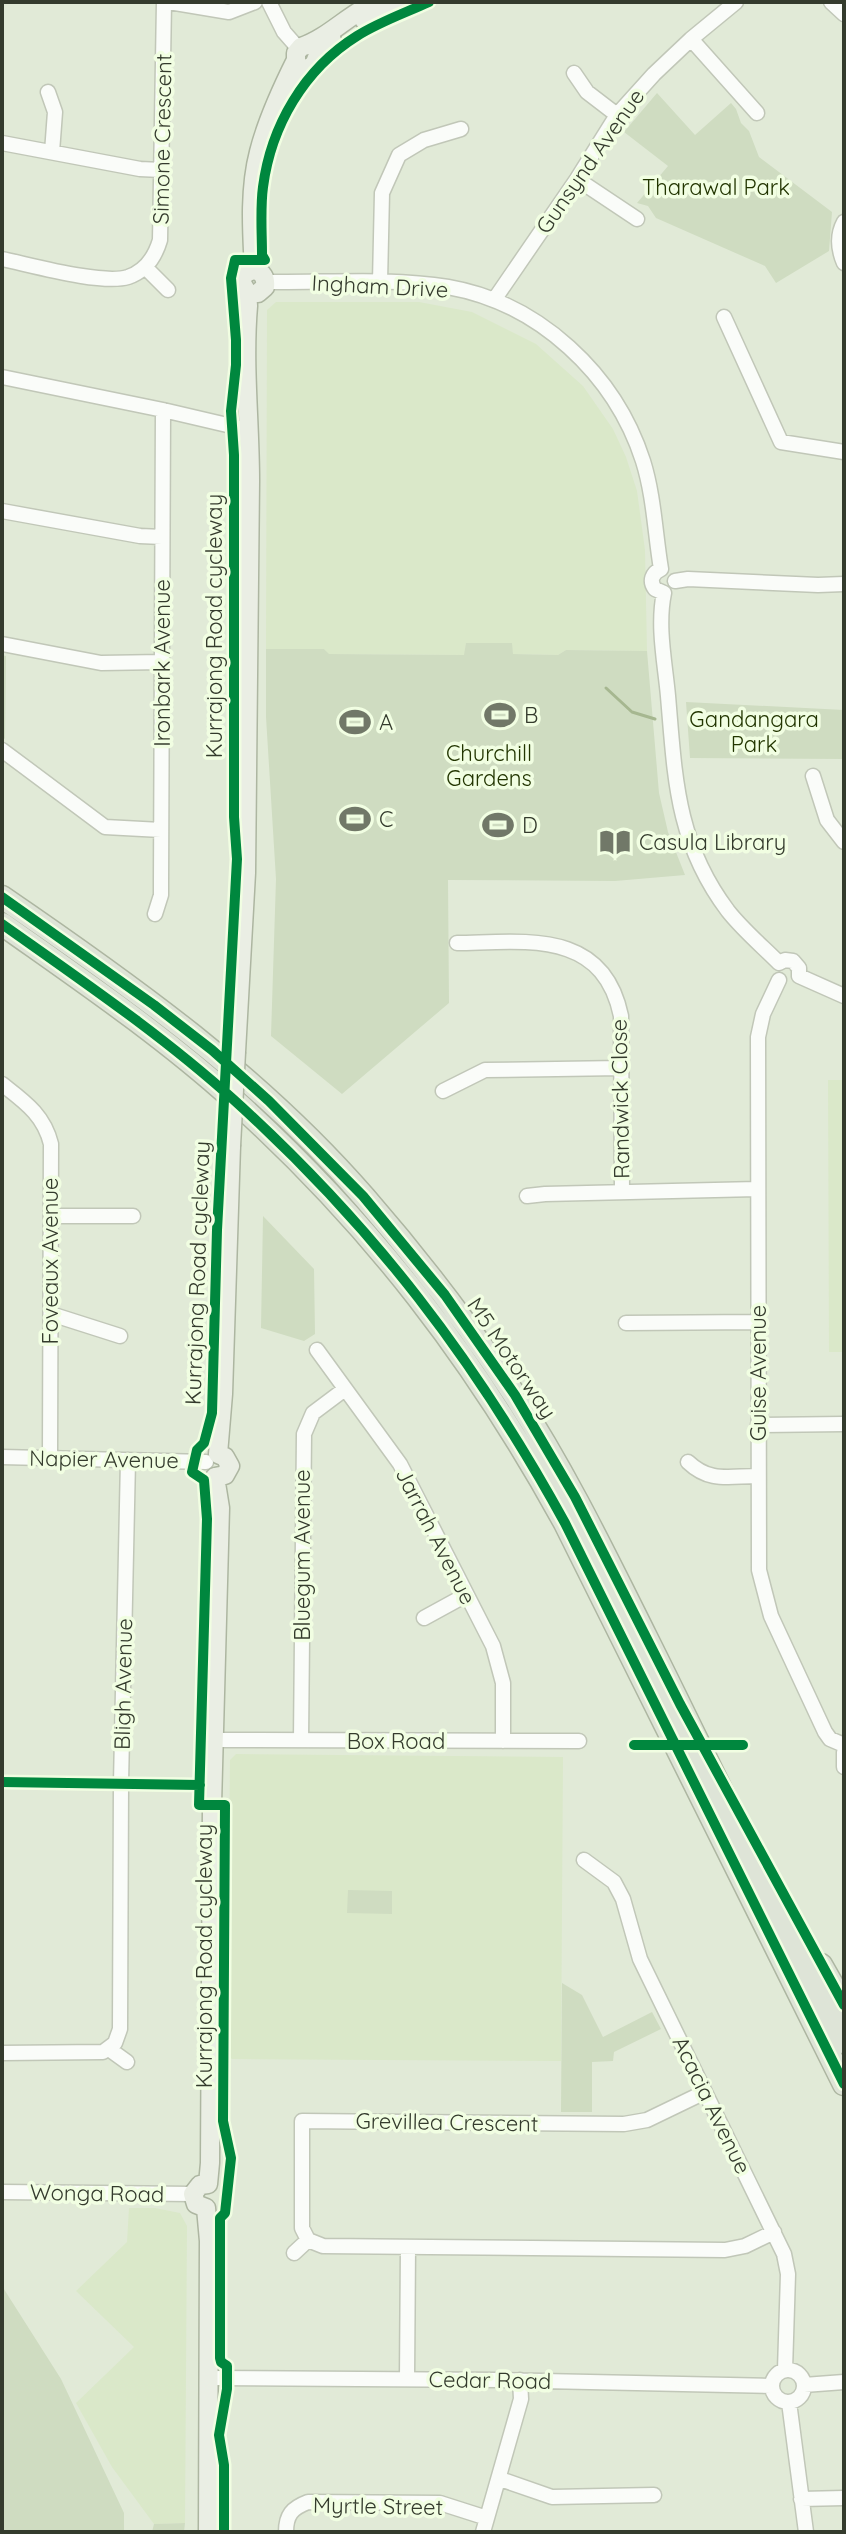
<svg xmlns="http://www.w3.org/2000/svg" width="846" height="2534" font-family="Quicksand,sans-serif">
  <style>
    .built { fill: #dae8c9 }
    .green { fill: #cfdcc1 }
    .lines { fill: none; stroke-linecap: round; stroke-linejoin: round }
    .stream { stroke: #a6b790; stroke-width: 3 }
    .minor-casing { stroke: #c1c7b8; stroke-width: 17 }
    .major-casing { stroke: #adb6a1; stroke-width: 21 }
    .highway-casing { stroke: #adb6a1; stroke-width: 25 }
    .minor { stroke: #fafcf9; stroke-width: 14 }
    .major { stroke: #eaeee4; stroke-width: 18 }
    .highway { stroke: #dee4d7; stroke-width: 22 }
    .major-bridge-casing { stroke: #adb6a1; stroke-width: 21; stroke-linecap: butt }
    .major-bridge { stroke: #eaeee4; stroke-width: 18 }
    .cycleway-casing { stroke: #f1fee2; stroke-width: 15 }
    .cycleway { stroke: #00873e; stroke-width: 10 }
    .labels { text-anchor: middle; stroke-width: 7; stroke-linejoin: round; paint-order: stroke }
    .street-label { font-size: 22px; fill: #343b2d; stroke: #f1fee2 }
    .park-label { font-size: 22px; fill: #223500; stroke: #f1fee2 }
    .poi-label { font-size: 22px; fill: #343b2d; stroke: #f1fee2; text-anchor: start }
  </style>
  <rect width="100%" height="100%" fill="#e1ead7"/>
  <path class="built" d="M276,302H419L472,312L536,344L583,386L613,429L626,457L637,491L645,550L647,651L566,650L558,655L513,654L510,643H466L465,655L328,654L324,649H266L267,310Z
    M828,1080H844V1352H829Z
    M236,1754L563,1757L561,2061L232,2059L227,2055L230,1760Z
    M129,2208H155L180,2213L187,2226L185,2523L154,2524L112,2467L76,2403L134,2347L76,2291L127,2242Z"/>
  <path class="green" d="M657,93L695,135L731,103L736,109L741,123L749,131L759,157L832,212L829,251L776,283L765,266L656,218L648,206L637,203L668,166L624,132Z
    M466,643H512L513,654L558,655L566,650L647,651L659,793L668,832L685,875L615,881L448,880L449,1003L342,1094L271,1036L276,879L266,717V649H324L329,654L464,655Z
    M2,655L6,656L5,739L2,737Z
    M686,702L844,710V759L690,758Z
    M263,1216L314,1269L315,1334L304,1341L261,1328Z
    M348,1890L392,1891V1914L347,1913Z
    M562,1983L582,1995L603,2037L652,2012L661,2029L614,2052L613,2061L592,2062V2112H561Z
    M2,2286L61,2379L124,2513V2532H2Z
    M185,2523L184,2532H152L154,2524Z"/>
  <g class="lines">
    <path class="stream" d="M606,688L632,712L655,719"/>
    <defs>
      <path id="minor" d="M169,2L229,12L255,2
        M269,2L284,32L298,48
        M831,2L844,14
        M691,39L757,113
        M574,73L587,92L617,115
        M48,92L55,112L52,152
        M2,143L140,169L161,170
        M577,179L637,219
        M844,222C837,235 838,249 844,263
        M2,259C31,265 102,285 128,277C146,271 155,257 160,240L164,2
        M145,267L168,290
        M265,282C326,283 388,277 448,287C539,303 615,374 643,461C654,496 655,533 661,569
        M380,282L382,193L399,155L424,140L461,129
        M494,300L577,179L617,115L654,74L691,39L736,2
        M724,317L781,442L844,452
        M2,377L163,410L240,428H249
        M2,511L140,536L162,537
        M661,569C652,573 649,581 655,589L664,593
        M675,581L688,579L818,585L844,584
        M664,593C657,626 665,663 668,696C675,777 676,842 728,911C743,930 762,946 779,963
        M2,644L101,663L162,662
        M2,750L105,827L161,830
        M813,776L827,820L844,842
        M155,914L161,895V883L163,410
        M457,943C526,942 603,929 621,1016L622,1192
        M779,963L785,960L793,961L799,968V976
        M799,976L844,996
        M779,980L763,1014L758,1037L759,1570L771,1616L825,1732L830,1739L844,1745
        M2,1084C25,1102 44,1115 51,1144L50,1458
        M443,1091L485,1070L621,1068
        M527,1196L545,1194L757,1189
        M51,1216H133
        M51,1314L120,1336
        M626,1323L758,1322
        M317,1350L400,1464L493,1646L503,1683V1741
        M758,1425L844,1424
        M2,1457L206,1462
        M688,1462C710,1483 729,1476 758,1476
        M424,1618L466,1595
        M214,1740L579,1741
        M301,1740L304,1434L313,1413L345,1389
        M844,1752V1767
        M584,1860L614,1882L623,1899L640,1959L784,2254L788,2274L785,2370
        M109,2049L127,2062
        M2,2053L103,2052L115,2043L120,2029L121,1783L128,1460
        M705,2092L647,2120L624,2124L302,2121V2228L308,2240L323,2246L725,2250L745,2246L774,2232
        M2,2192L193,2194
        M294,2253L308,2240
        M772 2386a16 16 0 1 1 32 0a16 16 0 1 1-32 0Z
        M209,2378L500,2380L771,2386
        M407,2379L408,2247
        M804,2385L844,2382
        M789,2402L806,2532
        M500,2479L552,2497L654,2495
        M801,2499L844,2498
        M286,2532C286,2515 292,2508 308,2502L440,2503L487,2518
        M483,2532L521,2399L520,2380"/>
      <path id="major" d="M364,20L405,2
        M291,83L299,73L314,65L318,55L332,40
        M254,270C252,232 249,190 259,152C267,120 281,90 296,60V53L301,47C327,39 349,14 376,2
        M254,270C263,272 266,278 265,287L258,293
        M236,1052L246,873L250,481C250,422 243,365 248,306L247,292L241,282L245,273L254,270
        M218,1454L223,1394L231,1146
        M215,1477L225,1475L230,1466L225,1457L218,1454
        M208,2184L210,2163L212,1805L220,1508L215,1477
        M206,2208L209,2241L208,2532
        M206,2208L196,2204L193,2194L200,2185L208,2184"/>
      <path id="highway" d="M2,897C132,986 261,1078 365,1198C419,1260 469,1325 514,1394C565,1472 605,1555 646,1637C713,1771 777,1907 844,2042
        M2,924C81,980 162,1035 234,1100C373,1226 475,1359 565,1523L844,2084
        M821,1965L844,2005"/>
    </defs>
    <use href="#minor" class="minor-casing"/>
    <use href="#major" class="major-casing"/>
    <use href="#highway" class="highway-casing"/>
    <use href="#minor" class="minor"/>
    <use href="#major" class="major"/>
    <use href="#highway" class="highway"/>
    <defs>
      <path id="major-bridge" d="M231,1146L236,1052"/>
    </defs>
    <use href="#major-bridge" class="major-bridge-casing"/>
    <use href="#major-bridge" class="major-bridge"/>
    <defs>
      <path id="cycleway" d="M2,897L154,1005L212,1050L269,1101L363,1196L445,1295L515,1395L575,1497L680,1704L844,2005
        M2,924C81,980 162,1035 234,1100C373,1226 475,1359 565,1523L844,2084
        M634,1745H743
        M2,1782L200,1785
        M224,2532V2465L219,2435L227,2389V2366L221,2362L220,2358V2218L225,2213L231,2158L223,2121L225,1805H199L207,1519L204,1480L192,1472L197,1450L204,1443L212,1413L217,1230L237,859L234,817V455L231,411L236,365V340L231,278L235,260H265L262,255C262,233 260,209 263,187C271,126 304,69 357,36C379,22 405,13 429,2"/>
    </defs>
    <use href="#cycleway" class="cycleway-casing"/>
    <use href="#cycleway" class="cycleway"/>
  </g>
  <defs>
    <symbol id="stadium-bare" viewBox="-9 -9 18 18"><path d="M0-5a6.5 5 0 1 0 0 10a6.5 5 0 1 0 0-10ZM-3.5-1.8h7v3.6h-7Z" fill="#717868" stroke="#f1fee2" stroke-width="2.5" paint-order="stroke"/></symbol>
    <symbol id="library-bare" viewBox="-9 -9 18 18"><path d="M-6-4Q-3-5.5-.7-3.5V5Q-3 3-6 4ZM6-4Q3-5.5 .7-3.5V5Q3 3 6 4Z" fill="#717868" stroke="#f1fee2" stroke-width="2.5" paint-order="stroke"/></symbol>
  </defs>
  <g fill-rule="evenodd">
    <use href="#stadium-bare" x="478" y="693" width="44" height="44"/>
    <use href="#stadium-bare" x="333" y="700" width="44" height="44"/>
    <use href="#stadium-bare" x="333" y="797" width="44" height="44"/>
    <use href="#stadium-bare" x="476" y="803" width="44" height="44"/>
    <use href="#library-bare" x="593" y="820" width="44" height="44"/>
  </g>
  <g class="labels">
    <g class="street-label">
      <text transform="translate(162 139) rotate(-89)" y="8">Simone Crescent</text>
      <text transform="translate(590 161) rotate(-55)" y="8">Gunsynd Avenue</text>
      <text transform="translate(380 286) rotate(3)" y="8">Ingham Drive</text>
      <text transform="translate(214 626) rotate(-90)" y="8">Kurrajong Road cycleway</text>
      <text transform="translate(162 663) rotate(-90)" y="8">Ironbark Avenue</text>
      <text transform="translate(620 1099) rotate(-91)" y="8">Randwick Close</text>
      <text transform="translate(50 1261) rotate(-90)" y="8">Foveaux Avenue</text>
      <text transform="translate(197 1273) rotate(-88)" y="8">Kurrajong Road cycleway</text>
      <text transform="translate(512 1358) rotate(56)" y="8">M5 Motorway</text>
      <text transform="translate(758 1373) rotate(-90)" y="8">Guise Avenue</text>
      <text transform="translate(104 1459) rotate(1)" y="8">Napier Avenue</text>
      <text transform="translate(436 1536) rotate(63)" y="8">Jarrah Avenue</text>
      <text transform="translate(302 1555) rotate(-90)" y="8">Bluegum Avenue</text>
      <text transform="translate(123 1684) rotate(-89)" y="8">Bligh Avenue</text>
      <text x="396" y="1749">Box Road</text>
      <text transform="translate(204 1956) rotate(-90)" y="8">Kurrajong Road cycleway</text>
      <text transform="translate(712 2105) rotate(64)" y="8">Acacia Avenue</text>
      <text transform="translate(447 2122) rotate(1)" y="8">Grevillea Crescent</text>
      <text transform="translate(97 2193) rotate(1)" y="8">Wonga Road</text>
      <text transform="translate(490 2380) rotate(1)" y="8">Cedar Road</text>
      <text transform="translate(378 2506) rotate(1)" y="8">Myrtle Street</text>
    </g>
    <g class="park-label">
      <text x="716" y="195">Tharawal Park</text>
      <text x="754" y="727">Gandangara<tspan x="754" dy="25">Park</tspan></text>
      <text x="489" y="761">Churchill<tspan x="489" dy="25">Gardens</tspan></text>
    </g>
    <g class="poi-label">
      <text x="524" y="723">B</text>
      <text x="379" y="730">A</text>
      <text x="379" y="827">C</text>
      <text x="522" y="833">D</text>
      <text x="639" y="850">Casula Library</text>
    </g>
  </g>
  <rect width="846" height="2534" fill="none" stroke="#343b2d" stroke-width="8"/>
</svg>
